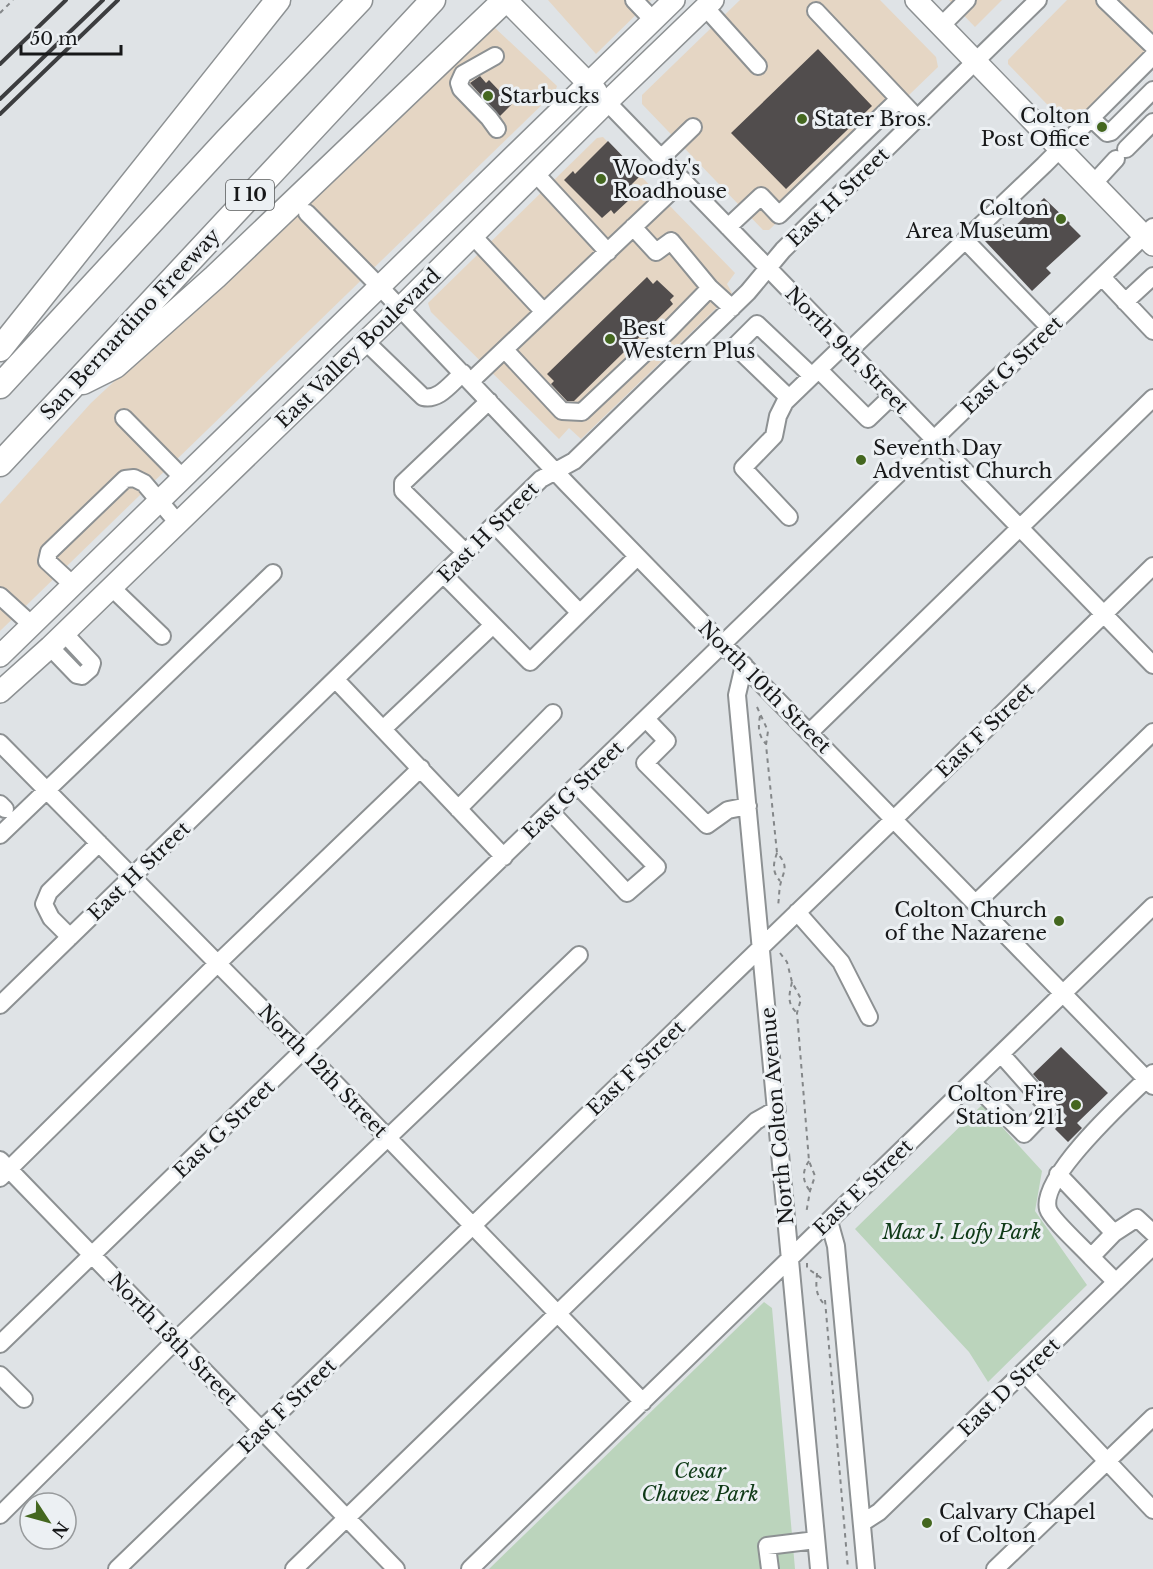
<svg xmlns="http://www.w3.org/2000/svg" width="1153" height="1569" font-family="'Libre Baskerville',serif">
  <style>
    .commercial { fill: #e5d6c4 }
    .green { fill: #bbd4bc }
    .building { fill: #514d4d }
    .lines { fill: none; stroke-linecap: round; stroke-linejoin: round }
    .minor-casing { stroke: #8d9193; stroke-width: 20 }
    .major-casing { stroke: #8d9193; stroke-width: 24 }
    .highway-casing { stroke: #8d9193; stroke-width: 27 }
    .path { stroke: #848789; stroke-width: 2; stroke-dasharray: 4.5 4.5; stroke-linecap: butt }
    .minor { stroke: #fff; stroke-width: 16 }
    .major { stroke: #fff; stroke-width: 21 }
    .highway { stroke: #fff; stroke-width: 24 }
    .rail { stroke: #3c3d3f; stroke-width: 4 }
    .poi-dot { fill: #44671f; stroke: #ecf0f3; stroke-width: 2 }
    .labels { text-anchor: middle; stroke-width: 6; stroke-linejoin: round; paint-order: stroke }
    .shield { fill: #ecf0f3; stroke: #57595a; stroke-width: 1.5 }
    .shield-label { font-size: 18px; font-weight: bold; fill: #171819 }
    .poi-label { font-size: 20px; fill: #171819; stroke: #ecf0f3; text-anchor: start }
    .street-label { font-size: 20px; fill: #171819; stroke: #ecf0f3 }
    .park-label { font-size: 20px; font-style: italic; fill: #0f3a17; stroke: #ecf0f3 }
  </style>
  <rect width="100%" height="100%" fill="#dfe3e6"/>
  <path class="commercial" d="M548,0H651L596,54Z
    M740,0H880L936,57L938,67L769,230H763L642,104V95Z
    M949,0H1002L975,27Z
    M1067,0H1153V49L1071,129L1008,64V60Z
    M494,27L557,86L555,92L0,631V504L91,403Z
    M603,137L735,273L727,284L732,293L581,439L569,428L559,439L431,312L428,303L597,138Z"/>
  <path class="green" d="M982,1105L1042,1171L1035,1211L1087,1285L988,1382L969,1352L855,1229Z
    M764,1302L772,1308L795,1569H489Z"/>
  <path class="building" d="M818,49L872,106L786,189L731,133Z
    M480,76L486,83L489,80L512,104L500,116L470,83Z
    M608,141L636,170L634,172L639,177L632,184L637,192L629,200L614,214L611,210L602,218L564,180L573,171L575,174Z
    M1044,198L1070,223L1069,224L1081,236L1046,268L1051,273L1032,291L985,241L1003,224L1010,231Z
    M647,277L653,284L657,280L674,296L670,300L673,304L574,401H567L551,384L554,381L547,374Z
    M1061,1047L1108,1093L1077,1123L1082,1128L1068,1142L1055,1129L1067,1116L1059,1108L1057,1101L1033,1074Z"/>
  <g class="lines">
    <defs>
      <path id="minor" d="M634,0L653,20
        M1105,0L1153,46
        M705,7L758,66
        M816,11L918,119
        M941,26L967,0
        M495,56L463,74L459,83L461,89L489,118L497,129
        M607,102L1153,665
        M1091,118L1107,133L1111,132L1153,90
        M1126,149L1153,122
        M661,158L693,127
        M536,174L608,252
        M1093,184L1116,159
        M307,213L380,287L568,485L1153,1086
        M633,227L656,252L671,241L710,288L732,308
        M728,227L761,196L779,215L899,99
        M473,236L544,312
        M965,240L1050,328
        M1102,277L1153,331
        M1125,302L1153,276
        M365,341L423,397C439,401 451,383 463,373
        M505,350L562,411L582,412L668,331L710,288
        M849,351L1044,165L1153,56
        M819,370L868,419L892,396
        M471,381L683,180
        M789,398L735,346L757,324L812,376
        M124,418L184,479
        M789,517L743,468L774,436L778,416L785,402L843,346
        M495,525L580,613
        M466,553L403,491V483L489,401
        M444,575L530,662L637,557
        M73,585L47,561L49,552L125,479L134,478L144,483L178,523
        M111,587L162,636
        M0,596L32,625
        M50,647L77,675L82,676L90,669L92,663L64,633
        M744,665L737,695L819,1569
        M336,680L504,857
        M646,719L667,741L645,763L707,825L728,810L748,806
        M383,729L493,625
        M810,732L1153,398
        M0,743L304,1051L643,1402
        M0,804L5,809
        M458,809L553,713
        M551,812L627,893L657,867L578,786
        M0,835L273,573
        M976,903L1153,732
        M797,912L841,962L869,1017
        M70,937L51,918L44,904L49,892L99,843
        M0,1005L541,479L574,461L748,292L783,250L1038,0
        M972,1082L1024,1134L1049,1108L1001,1054
        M0,1160L396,1569
        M1058,1174L1114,1233L1091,1257C1082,1247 1051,1219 1048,1209C1039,1177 1129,1096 1153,1073
        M0,1178L218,963L421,768
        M829,1221L836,1246L866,1569
        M1114,1233L1137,1218L1153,1233
        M1091,1257L1116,1282
        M0,1344L1153,227
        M1024,1373L1153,1510
        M0,1375L24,1399
        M0,1515L175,1341L579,955
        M862,1523L879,1512L1153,1246
        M117,1569L894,819L1153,566
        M294,1569L756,1121L777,1109
        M470,1569L1153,906
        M770,1569L767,1546L816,1540
        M995,1569L1153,1417"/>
      <path id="major" d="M506,0L596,91
        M916,0L1153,245
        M0,656L674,0
        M0,692L50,647L400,308L607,102L713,0"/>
      <path id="highway" d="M0,349L278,0
        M83,382L115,366L215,277L505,0
        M0,386L226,141L360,0
        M0,464L433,0"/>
    </defs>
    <use href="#minor" class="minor-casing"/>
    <use href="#major" class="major-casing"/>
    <use href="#highway" class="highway-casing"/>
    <path class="path" d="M0,13L13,0
      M757,707L768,731L766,745L777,853C790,867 783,871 780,886C779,892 779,899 778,906
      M760,716C758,727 758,735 766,744
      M777,853C773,864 772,872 780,881
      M780,953L787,962L792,982L801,999L797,1013L809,1161L815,1176L810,1191L806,1214
      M792,982C789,995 787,1003 796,1012
      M809,1161C802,1171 802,1181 810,1191
      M807,1263V1268L824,1280
      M817,1273C816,1286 815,1294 824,1304
      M825,1300L848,1569"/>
    <use href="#minor" class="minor"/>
    <use href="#major" class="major"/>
    <use href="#highway" class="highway"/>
    <path class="rail" d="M0,64L66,0
      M0,99L103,0
      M0,114L118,0"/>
  </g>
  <g class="poi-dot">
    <circle cx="488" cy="96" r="6"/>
    <circle cx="802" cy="119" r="6"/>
    <circle cx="1102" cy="127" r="6"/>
    <circle cx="601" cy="179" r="6"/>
    <circle cx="1061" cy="219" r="6"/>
    <circle cx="610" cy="339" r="6"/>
    <circle cx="861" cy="460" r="6"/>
    <circle cx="1059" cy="921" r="6"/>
    <circle cx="1076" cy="1105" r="6"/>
    <circle cx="927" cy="1523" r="6"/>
  </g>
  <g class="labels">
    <rect class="shield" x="226" y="180" width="48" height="30" rx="4.5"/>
    <g class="shield-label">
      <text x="250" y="201">I 10</text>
    </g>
    <g class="poi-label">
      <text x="500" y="103">Starbucks</text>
      <text x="1090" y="123" text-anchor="end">Colton<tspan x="1090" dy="23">Post Office</tspan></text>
      <text x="814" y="126">Stater Bros.</text>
      <text x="613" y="175">Woody's<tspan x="613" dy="23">Roadhouse</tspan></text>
      <text x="1049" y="215" text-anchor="end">Colton<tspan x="1049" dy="23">Area Museum</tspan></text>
      <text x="622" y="335">Best<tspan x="622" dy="23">Western Plus</tspan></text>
      <text x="873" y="455">Seventh Day<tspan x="873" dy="23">Adventist Church</tspan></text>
      <text x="1047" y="917" text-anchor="end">Colton Church<tspan x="1047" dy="23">of the Nazarene</tspan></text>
      <text x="1064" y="1101" text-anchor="end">Colton Fire<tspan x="1064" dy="23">Station 211</tspan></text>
      <text x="939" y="1519">Calvary Chapel<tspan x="939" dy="23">of Colton</tspan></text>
    </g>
    <g class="street-label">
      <text transform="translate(838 197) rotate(-44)" y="7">East H Street</text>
      <text transform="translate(130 324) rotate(-47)" y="7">San Bernardino Freeway</text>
      <text transform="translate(358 348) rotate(-44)" y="7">East Valley Boulevard</text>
      <text transform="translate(847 350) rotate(46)" y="7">North 9th Street</text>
      <text transform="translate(1012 365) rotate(-44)" y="7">East G Street</text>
      <text transform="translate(488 532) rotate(-45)" y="7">East H Street</text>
      <text transform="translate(765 687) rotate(45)" y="7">North 10th Street</text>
      <text transform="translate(985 730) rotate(-44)" y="7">East F Street</text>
      <text transform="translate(573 790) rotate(-44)" y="7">East G Street</text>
      <text transform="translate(139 871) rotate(-44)" y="7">East H Street</text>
      <text transform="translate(636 1068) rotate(-44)" y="7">East F Street</text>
      <text transform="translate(323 1071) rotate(46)" y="7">North 12th Street</text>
      <text transform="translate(777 1116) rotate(-95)" y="7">North Colton Avenue</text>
      <text transform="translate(224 1129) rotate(-44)" y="7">East G Street</text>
      <text transform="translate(863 1187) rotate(-44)" y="7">East E Street</text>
      <text transform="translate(173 1339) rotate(46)" y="7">North 13th Street</text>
      <text transform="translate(1009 1387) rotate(-44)" y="7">East D Street</text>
      <text transform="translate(287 1406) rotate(-44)" y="7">East F Street</text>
    </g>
    <g class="park-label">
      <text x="962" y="1239">Max J. Lofy Park</text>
      <text x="700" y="1478">Cesar<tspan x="700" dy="23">Chavez Park</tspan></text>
    </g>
  </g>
  <g transform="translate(48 1521) rotate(126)"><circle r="28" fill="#ecf0f3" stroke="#979a9c" stroke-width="1.5"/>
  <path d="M0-4.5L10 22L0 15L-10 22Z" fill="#44671f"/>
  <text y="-9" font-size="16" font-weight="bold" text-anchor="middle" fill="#171819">N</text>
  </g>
  <path d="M21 45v9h100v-9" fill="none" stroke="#171819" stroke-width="3"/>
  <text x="30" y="45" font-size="18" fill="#171819" stroke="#ecf0f3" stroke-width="4.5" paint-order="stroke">50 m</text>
</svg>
